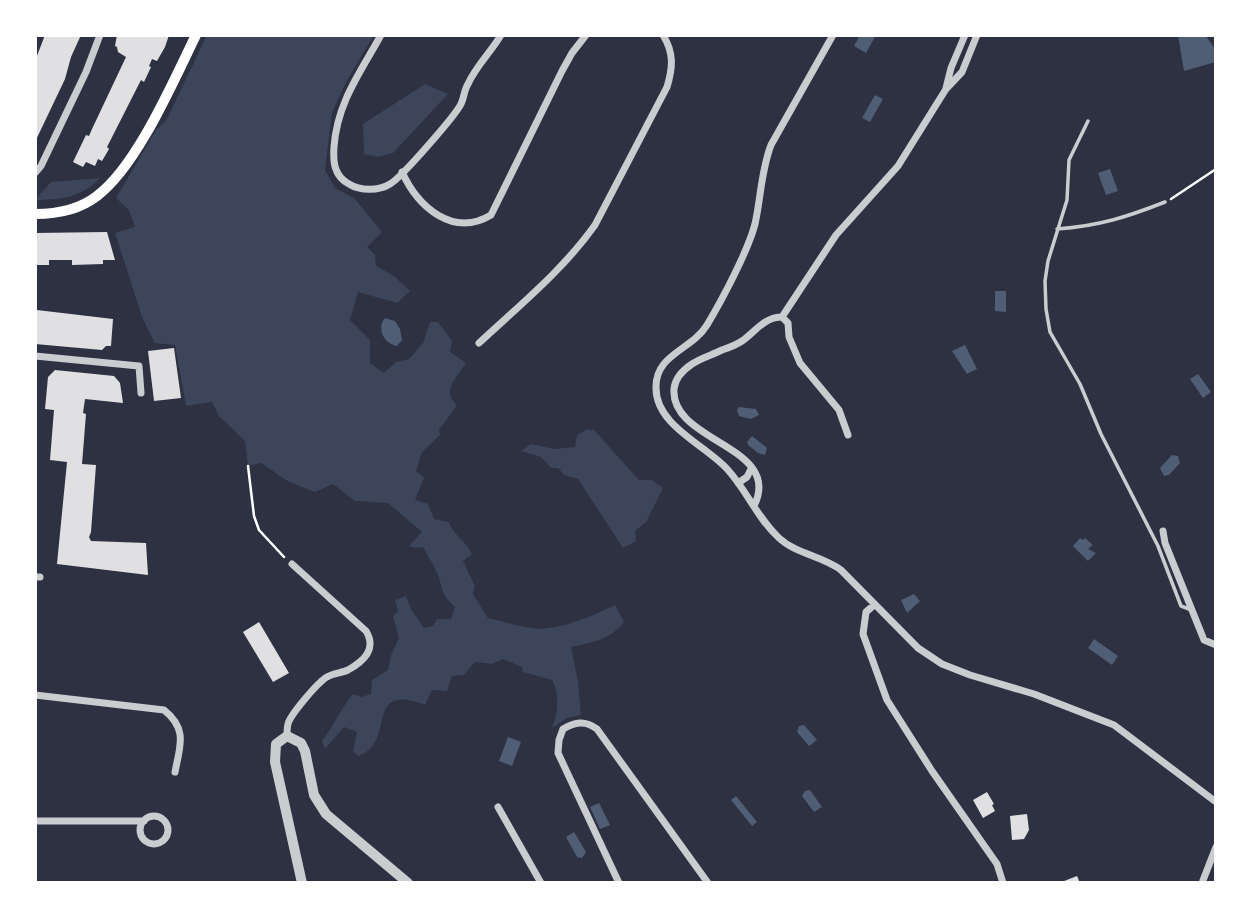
<svg xmlns="http://www.w3.org/2000/svg" width="1251" height="918" font-family="Lato,sans-serif">
  <style>
    .green { fill: #3c4559 }
    .water { fill: #4f5d75 }
    .building { fill: #e0e0e3 }
    .lines { fill: none; stroke-linecap: round; stroke-linejoin: round }
    .path { stroke: #fff; stroke-width: 2.5 }
    .service { stroke: #caccd0; stroke-width: 3.5 }
    .minor { stroke: #caccd0; stroke-width: 7 }
    .tertiary { stroke: #caccd0; stroke-width: 10 }
    .secondary { stroke: #fff; stroke-width: 10 }
  </style>
  <rect width="100%" height="100%" fill="#2d3142"/>
  <path class="green" d="M207,35H374L346,82L332,113L325,170L335,188L354,198L382,232L367,247L375,255L376,266L394,276L410,291L397,303L358,292L350,320L370,340V363L384,373L396,362L409,359L423,343L430,322H438L452,341L450,352L466,363C456,379 441,390 457,405L439,430L440,435L422,452L416,471L424,478L415,500L428,504L434,519L449,522C455,538 466,540 472,554L463,561L475,586L473,594L488,618C502,621 517,626 531,628C557,632 592,616 615,605L624,622C612,639 591,643 571,647L578,682L581,715L567,718L552,728C558,714 560,694 552,680L523,672L522,667L503,659L492,664L475,662L464,675L452,676L447,691L432,690L425,705C362,681 398,744 358,756L353,751L357,732L344,727L325,749L322,741C334,725 341,708 353,694L361,697L371,694L372,680L388,670L391,655L399,638L393,616L398,611L395,600L406,596L411,609L424,628L433,626L437,619H451L455,607C439,593 444,589 437,573C433,564 428,556 423,547L416,548L409,546L422,532L388,503L355,501L333,484L315,492L289,482L261,463L248,466L245,441L219,416L212,402L186,406L175,345L155,343L142,317L115,233L135,227L129,210L116,198L156,130L166,121Z
    M425,84L448,94L393,153L378,157L364,154L363,124Z
    M100,178C82,197 61,200 35,200L51,182Z
    M587,429L594,430L639,480H652L663,488L646,522L635,531L636,541L623,548L578,479L564,475L558,468H551L541,457L521,451L531,444L554,449L575,447L577,435Z"/>
  <path class="water" d="M860,35L875,37L866,53L854,46Z
    M1178,35H1205L1216,50V62L1184,71Z
    M875,95L883,99L870,122L862,118Z
    M1110,169L1118,191L1106,195L1098,173Z
    M995,291H1006V312L995,311Z
    M385,318L395,321L400,329L402,340L397,346C384,344 376,328 385,318Z
    M965,345L977,369L967,374L952,351Z
    M1198,374L1211,392L1203,398L1190,379Z
    M739,407L756,409L759,415L751,419L739,416L737,410Z
    M752,436L767,448L765,455L758,453L748,445L747,442Z
    M1172,455L1178,456L1180,463L1169,475L1164,476L1160,468Z
    M1080,538L1083,540L1085,538L1093,545L1088,549L1096,553L1088,561L1073,546Z
    M914,594L920,601L907,613L901,600Z
    M1094,639L1118,656L1112,665L1088,648Z
    M804,725L817,740L809,746L797,732L799,726Z
    M508,737L521,742L512,766L499,761Z
    M810,790L822,807L814,812L802,796L805,791Z
    M736,796L757,822L752,826L731,800Z
    M599,803L610,825L600,829L590,807Z
    M574,832L586,852L582,858L577,857L566,837Z"/>
  <path class="building" d="M45,35H81L71,57L65,79L35,142V61Z
    M117,35H169L165,47L157,61L152,59L149,66L151,67L144,82L141,80L107,147L109,149L102,161L98,159L95,166L86,162L83,167L73,162L86,135L89,136L92,129L126,57L118,52L117,47L115,46Z
    M107,232L115,260H103V264L72,265V260H49V265H35V233Z
    M37,310L113,319L111,346H106L102,350L35,344V317Z
    M174,348L181,398L154,401L148,351Z
    M55,370L114,376L120,383L123,403L85,399L83,413L86,414L82,464L96,465L91,532L89,537L91,541L146,543L148,575L57,564L67,462L50,460L54,410L45,409L48,377Z
    M259,622L289,673L273,682L243,632Z
    M987,792L994,804L992,805L995,811L983,818L973,800Z
    M1027,814L1029,830L1024,839L1012,840L1010,816Z
    M1077,876L1080,883H1059Z"/>
  <g class="lines">
    <path class="path" d="M1171,199L1216,169
      M248,466L254,516L259,530L284,557"/>
    <path class="service" d="M1088,121L1069,160L1067,200L1048,261L1045,281L1046,309L1050,332L1080,384L1101,434L1158,546L1181,606L1189,609
      M1057,229C1099,226 1127,217 1165,202"/>
    <path class="minor" d="M381,35C360,73 337,103 334,147C333,162 334,176 349,184C360,191 379,191 390,184C401,178 455,116 461,104C464,98 464,90 468,84C476,66 491,52 501,35
      M833,35L771,145C761,171 761,197 755,224C748,251 722,300 707,325C692,350 655,354 656,388C656,426 706,445 728,470C747,491 758,519 779,538C796,554 822,556 841,570L918,648L942,664L970,675L1034,694L1114,725L1216,802
      M946,88L951,68L965,35
      M402,172C418,207 453,238 491,215L562,71L572,53L586,35
      M35,173L41,166L86,72L100,35
      M782,317L836,235L898,166L946,89L962,72L977,35
      M479,343C520,305 563,270 595,225L667,87C673,67 674,53 663,35
      M35,356L139,366L141,393
      M738,483L747,477L751,469
      M754,506C784,446 670,442 674,389C675,378 683,370 692,364C701,358 712,355 722,350C728,348 736,345 742,341C755,332 764,317 782,317L788,323L789,337L800,363L839,410L848,435
      M1163,531L1165,543L1204,640L1216,645
      M35,577H40
      M874,605L866,612L863,634L887,700L932,771L997,864L1003,883
      M35,695L164,710C188,729 180,746 175,772
      M287,736C287,732 287,728 288,724C290,715 318,682 327,677C333,673 342,673 348,670C364,661 377,649 366,631L292,564
      M498,807L541,883
      M140 830a14 14 0 1 1 28 0a14 14 0 1 1-28 0Z
      M35,821H144
      M619,883L558,753L559,740L563,729C575,722 585,720 597,729L708,883
      M1202,883L1216,847"/>
    <path class="tertiary" d="M302,883L275,762L276,744L287,736L301,743L305,751L314,795L326,814L408,883"/>
    <path class="secondary" d="M35,214C57,214 79,210 97,196C137,166 173,82 196,35"/>
  </g>
  <rect width="1251" height="918" fill="none" stroke="#ffffff" stroke-width="74"/>
</svg>
